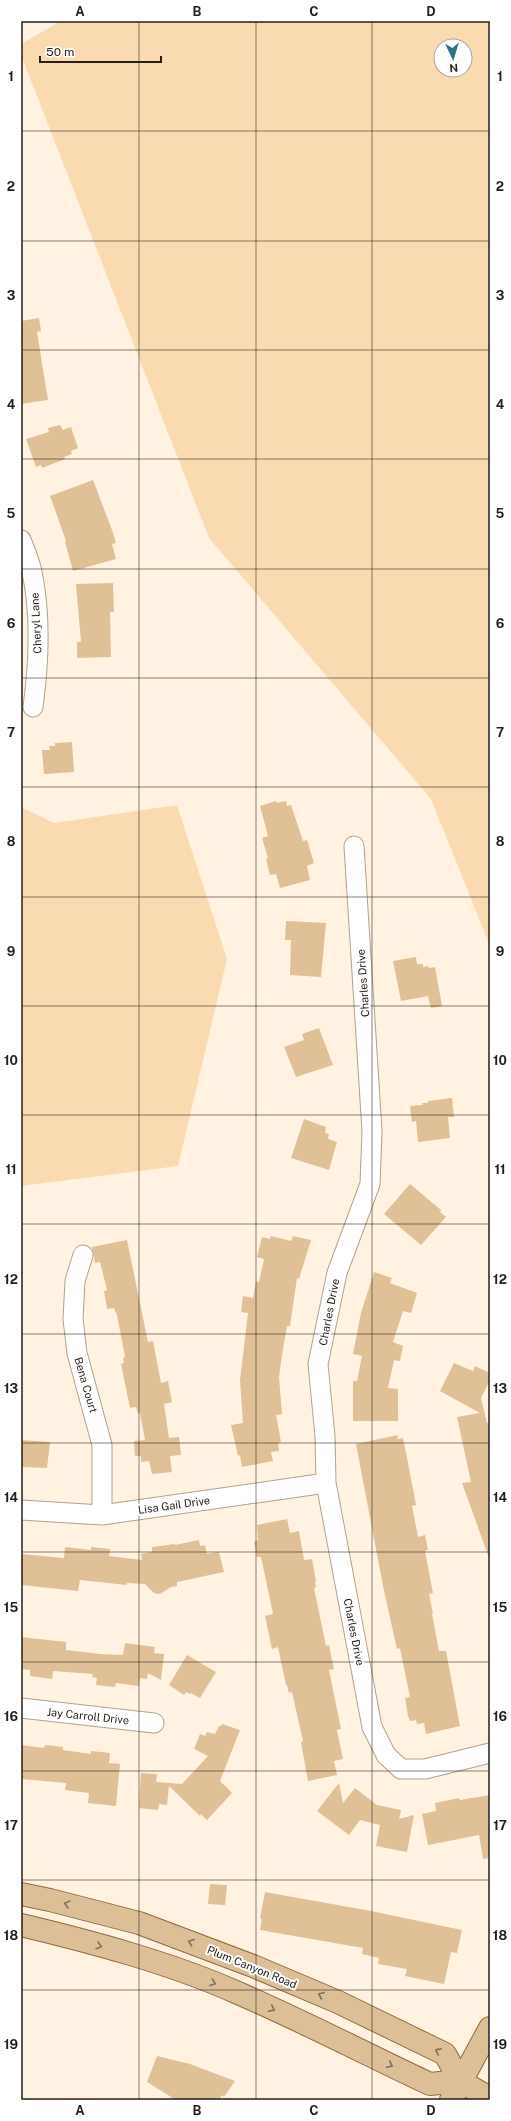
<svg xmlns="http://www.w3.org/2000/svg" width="511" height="2121" font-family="'Public Sans',sans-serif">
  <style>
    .green { fill: #f9dab1; fill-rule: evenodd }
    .building { fill: #dfc097 }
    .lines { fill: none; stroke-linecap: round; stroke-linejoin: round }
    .minor-casing { stroke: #b1a28f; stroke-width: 21 }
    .major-casing { stroke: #8d6c3d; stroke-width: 24 }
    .minor { stroke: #fff; stroke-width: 19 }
    .major { stroke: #dcbf97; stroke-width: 22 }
    .oneway { stroke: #806f58 }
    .grid { fill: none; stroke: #251f18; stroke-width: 1; stroke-opacity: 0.55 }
    .labels { text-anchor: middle; stroke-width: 4; stroke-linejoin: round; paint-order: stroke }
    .street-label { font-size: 11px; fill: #251f18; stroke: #fff }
    .neatline { fill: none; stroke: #251f18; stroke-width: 1.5 }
    .grid-label { font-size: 13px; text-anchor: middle; font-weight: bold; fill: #251f18 }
  </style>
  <rect width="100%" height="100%" fill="#fff2e1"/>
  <path class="green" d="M61,21H490V946L431,799L209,538L21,55V44ZM441,46H465V70H441Z
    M177,805L227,959L178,1166L21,1186V807L54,823Z"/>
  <path class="building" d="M39,318L41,331L37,332L48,400L21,404V321Z
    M60,425L63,430L71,427L78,448L71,451L72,454L64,457L65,459L42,468L41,465L36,467L26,439L49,432L48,428Z
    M93,480L112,530L116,543L112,544L116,559L73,571L65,542L66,541L50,496Z
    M113,583L114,612H110L111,657L77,658V642H81L76,584Z
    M72,742L74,772L44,774L42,750H50L49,746H55V743Z
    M276,801L277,803L286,801L287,806L291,805L303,841L307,840L314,863L307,866L310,880L280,888L276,874L270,875L266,859L268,858L262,838L268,836L260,806Z
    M286,921L326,923L321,977L290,975L291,940H285Z
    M416,957L417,964H423V967L428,966L429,968L435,967L442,1006L431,1008L428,996L401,1001L393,961Z
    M319,1028L333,1065L296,1077L284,1047L304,1040L302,1034Z
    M452,1098L454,1117H448L450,1138L418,1142L416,1121L412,1122L410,1106L423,1105L422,1103H428V1101Z
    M304,1119L326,1127L325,1133L329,1134L328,1139L337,1142L329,1170L291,1158Z
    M410,1184L441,1210L440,1212L446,1217L421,1245L384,1214Z
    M271,1236L291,1241L293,1236L311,1240L299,1279L297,1278L290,1326H287L282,1355L279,1377L282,1414L276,1415L281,1442L278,1443L279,1451L271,1452L273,1461L242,1467L240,1455L238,1456L231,1425L243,1423L240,1380L248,1313L241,1312L243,1296L253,1298L256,1281L259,1282L264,1259L257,1257L262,1237L270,1239Z
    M127,1240L148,1342L153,1341L161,1383L168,1381L172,1402L164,1404L169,1438L179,1437L181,1455L170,1456L172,1472L152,1474L149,1461L141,1462V1456H135L134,1441L145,1440L140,1413H138L136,1407L130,1408L121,1364L124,1363L123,1358L125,1357L117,1315L114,1308L107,1309L104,1291L107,1290L100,1262L95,1263L92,1247Z
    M374,1272L392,1278L390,1283L417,1293L411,1313L403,1311L393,1342L403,1346L400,1361L394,1360L388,1388L398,1389V1421H353V1381H357L362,1356L353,1354L361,1313Z
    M454,1363L473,1371L475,1366L490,1373V1380L481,1398L487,1423L490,1422V1555H488L462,1483L471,1482L457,1417L480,1413L440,1391Z
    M398,1435L397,1439L403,1438L408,1463L416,1505L412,1506L418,1537L425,1535L428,1550L425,1551L433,1593L429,1594L433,1614H432L439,1651H446L460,1726L426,1734L424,1723L417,1724L416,1720L410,1721L408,1716L405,1698L410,1697L400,1648L397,1649L384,1591L356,1444Z
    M21,1440L50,1442L47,1468L21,1467Z
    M287,1519L290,1533L299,1531L304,1560L312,1559L316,1582H315L316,1587L314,1588L326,1646L329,1645L334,1669L329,1670L341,1729L337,1730L343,1759L334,1761L337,1775L308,1781L301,1742L303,1741L292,1692L289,1693L287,1685H286L278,1647L272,1649L265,1616L273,1614L261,1557H257L254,1542L258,1540L257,1525Z
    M199,1540L200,1546L205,1545L207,1554L219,1552L224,1572L177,1582V1586L171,1587L160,1594L154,1593L145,1584L127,1583V1585L80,1580L78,1591L21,1585V1554L64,1558L65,1547L91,1550V1547L110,1549L109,1556L142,1560L141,1554L152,1552V1547L175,1544V1545Z
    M21,1637L66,1642V1650L100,1654L123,1655L125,1643L155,1647L154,1653L164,1654L161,1680L148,1673L147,1679L140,1678L139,1686L116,1683L115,1687L96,1685L97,1678L92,1677L93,1674L53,1671L52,1679L30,1676V1670L21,1669Z
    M187,1655L216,1672L200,1698L191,1693L190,1694L186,1692L184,1695L169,1685Z
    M222,1724L240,1730L220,1781L232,1793L207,1820L201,1814L200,1816L169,1786L167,1805L159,1804L158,1810L139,1808L141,1773L157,1774L156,1782L182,1784L208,1756L194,1749L200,1734L205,1736L207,1732L215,1734L219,1726H221Z
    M21,1745L44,1748L45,1745L63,1747V1750L91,1754V1751L110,1753L109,1763L120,1764L116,1806L88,1803L89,1793L65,1790L66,1783L21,1779Z
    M339,1783L343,1803L355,1788L377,1805L401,1810L399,1819L414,1815L407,1852L376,1846L380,1825L360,1820L349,1835L317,1811Z
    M490,1795V1858L483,1859L479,1835L428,1845L422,1814L436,1811L435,1803L459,1798L460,1800Z
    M210,1884L227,1885L225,1905L208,1904Z
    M265,1892L371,1911L462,1930L457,1953L451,1952L444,1984L405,1976L407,1969L378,1964L379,1958L362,1954L363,1948L260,1930L262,1919L260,1918Z
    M157,2056L190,2064L235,2081L224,2097L222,2095L219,2100H176L147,2082Z"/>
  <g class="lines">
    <defs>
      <path id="minor" d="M21,540C25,550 30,561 32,572C41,615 39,663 33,707
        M354,846L372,1131L370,1184L337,1273L318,1364L325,1436L326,1483L372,1727L386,1755L401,1769H425L490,1753
        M83,1255L75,1281L73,1319L77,1353L102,1445V1515
        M21,1510L102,1515L326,1483
        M21,1708L154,1723"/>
      <path id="major" d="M21,1894L50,1900L139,1923L253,1966L338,2002L445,2054L460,2081L488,2097
        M21,1925C92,1942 171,1963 238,1993C303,2021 366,2054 430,2084L460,2081
        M451,2100L490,2028"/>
    </defs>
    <use href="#minor" class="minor-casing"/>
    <use href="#major" class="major-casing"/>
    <use href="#minor" class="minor"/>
    <use href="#major" class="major"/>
  </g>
  <defs><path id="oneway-chevron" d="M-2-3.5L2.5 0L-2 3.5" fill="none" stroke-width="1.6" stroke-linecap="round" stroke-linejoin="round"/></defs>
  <g class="oneway">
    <use href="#oneway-chevron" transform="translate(67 1904) rotate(-165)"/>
    <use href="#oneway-chevron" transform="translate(191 1942) rotate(-160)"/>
    <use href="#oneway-chevron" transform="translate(99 1946) rotate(16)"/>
    <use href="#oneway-chevron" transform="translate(213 1983) rotate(20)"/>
    <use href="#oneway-chevron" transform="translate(321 1995) rotate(-157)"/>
    <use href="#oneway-chevron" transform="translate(272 2009) rotate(25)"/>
    <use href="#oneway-chevron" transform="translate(438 2051) rotate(-154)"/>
    <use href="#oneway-chevron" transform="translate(390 2065) rotate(25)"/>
  </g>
  <path class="grid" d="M139,21V2100M256,21V2100M372,21V2100M21,131H490M21,241H490M21,350H490M21,459H490M21,569H490M21,678H490M21,787H490M21,897H490M21,1006H490M21,1115H490M21,1224H490M21,1334H490M21,1443H490M21,1552H490M21,1662H490M21,1771H490M21,1880H490M21,1990H490"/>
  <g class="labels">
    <g class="street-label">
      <text transform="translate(36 623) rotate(-93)" y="4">Cheryl Lane</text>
      <text transform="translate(363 983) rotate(-94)" y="4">Charles Drive</text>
      <text transform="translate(329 1312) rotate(-79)" y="4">Charles Drive</text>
      <text transform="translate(86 1385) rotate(74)" y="4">Bena Court</text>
      <text transform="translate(174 1505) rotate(-8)" y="4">Lisa Gail Drive</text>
      <text transform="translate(354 1632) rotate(79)" y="4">Charles Drive</text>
      <text transform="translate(88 1716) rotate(6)" y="4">Jay Carroll Drive</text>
      <text transform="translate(252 1967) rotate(22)" y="4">Plum Canyon Road</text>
    </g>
  </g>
  <rect width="511" height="2121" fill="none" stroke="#ffffff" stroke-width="44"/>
  <g transform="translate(453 58) rotate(176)"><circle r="19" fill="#ffffff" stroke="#a8a5a3"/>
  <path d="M0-3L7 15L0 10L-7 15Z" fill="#337086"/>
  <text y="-6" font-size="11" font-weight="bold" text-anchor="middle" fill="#251f18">N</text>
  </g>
  <path d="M40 56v6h121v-6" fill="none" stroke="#251f18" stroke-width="2"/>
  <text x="46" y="56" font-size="12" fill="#251f18" stroke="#ffffff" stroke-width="3" paint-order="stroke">50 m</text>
  <rect x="22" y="22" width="467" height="2077" class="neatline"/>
  <g class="grid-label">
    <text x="80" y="16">A</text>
    <text x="197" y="16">B</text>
    <text x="314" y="16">C</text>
    <text x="431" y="16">D</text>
    <text x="11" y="81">1</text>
    <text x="500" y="81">1</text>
    <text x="11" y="191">2</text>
    <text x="500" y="191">2</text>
    <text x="11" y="300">3</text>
    <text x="500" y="300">3</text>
    <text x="11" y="409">4</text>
    <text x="500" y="409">4</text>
    <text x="11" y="518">5</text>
    <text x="500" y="518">5</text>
    <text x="11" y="628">6</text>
    <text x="500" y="628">6</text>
    <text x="11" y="737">7</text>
    <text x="500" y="737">7</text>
    <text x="11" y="846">8</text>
    <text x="500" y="846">8</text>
    <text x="11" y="956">9</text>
    <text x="500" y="956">9</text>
    <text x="11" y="1065">10</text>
    <text x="500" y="1065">10</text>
    <text x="11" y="1174">11</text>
    <text x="500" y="1174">11</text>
    <text x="11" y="1284">12</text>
    <text x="500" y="1284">12</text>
    <text x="11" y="1393">13</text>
    <text x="500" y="1393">13</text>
    <text x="11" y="1502">14</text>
    <text x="500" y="1502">14</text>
    <text x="11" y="1612">15</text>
    <text x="500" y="1612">15</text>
    <text x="11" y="1721">16</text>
    <text x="500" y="1721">16</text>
    <text x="11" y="1830">17</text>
    <text x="500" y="1830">17</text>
    <text x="11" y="1940">18</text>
    <text x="500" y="1940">18</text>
    <text x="11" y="2049">19</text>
    <text x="500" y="2049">19</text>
    <text x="80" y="2115">A</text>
    <text x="197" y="2115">B</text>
    <text x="314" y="2115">C</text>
    <text x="431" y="2115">D</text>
  </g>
</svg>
